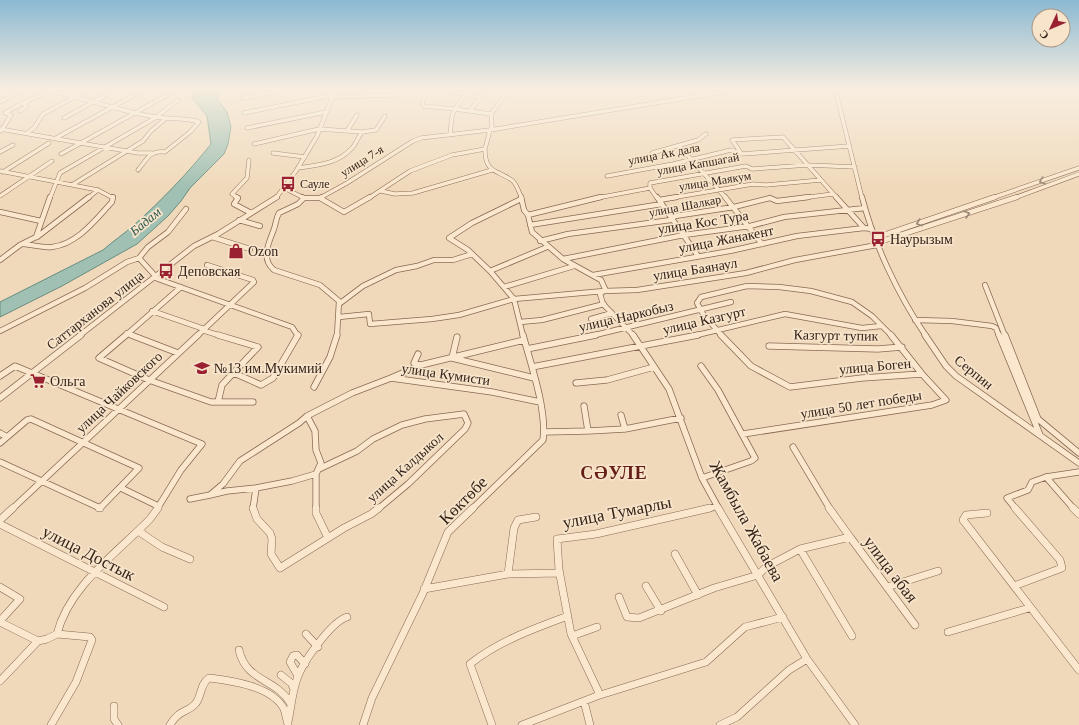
<svg xmlns="http://www.w3.org/2000/svg" width="1079" height="725" font-family="'Times New Roman',serif">
  <style>
    .water { fill: #9fc0b2; stroke: #668d7f }
    .lines { fill: none; stroke-linecap: round; stroke-linejoin: round }
    .minor-far3-casing { stroke: #876954; stroke-width: 4.5 }
    .minor-far2-casing { stroke: #876954; stroke-width: 6 }
    .minor-far1-casing { stroke: #876954; stroke-width: 7 }
    .minor-casing { stroke: #876954; stroke-width: 8 }
    .minor-far3 { stroke: #fae7cd; stroke-width: 3.5 }
    .minor-far2 { stroke: #fae7cd; stroke-width: 4.5 }
    .minor-far1 { stroke: #fae7cd; stroke-width: 5.5 }
    .minor { stroke: #fae7cd; stroke-width: 7 }
    .oneway { stroke: #988574 }
    .labels { text-anchor: middle; stroke-width: 3.5; stroke-linejoin: round; paint-order: stroke }
    .far-street-label { font-size: 12px; fill: #35231a; stroke: #f7e4ca }
    .far-poi-label { font-size: 12px; fill: #35231a; stroke: #f7e4ca; text-anchor: start }
    .far-water-label { font-size: 13px; font-style: italic; fill: #28564d; stroke: #f7e4ca }
    .street-label { font-size: 14px; fill: #35231a; stroke: #f7e4ca }
    .poi-label { font-size: 14px; fill: #35231a; stroke: #f7e4ca; text-anchor: start }
    .near-street-label { font-size: 17px; fill: #35231a; stroke: #f7e4ca }
    .district-label { font-size: 18px; font-weight: bold; letter-spacing: 1px; fill: #641e17; stroke: #f7e4ca }
  </style>
  <rect width="100%" height="100%" fill="#f0d9ba"/>
  <path class="water" d="M194,88H219L220,89L217,99L227,112L231,127L228,144L224,154L190,188L181,201L168,216L137,244L62,286L0,317V302L103,250C113,241 124,234 134,225C162,200 188,173 211,144L207,116L192,98Z"/>
  <g class="lines">
    <defs>
      <path id="minor-far3" d="M39,88C76,96 113,109 150,116C166,120 185,117 199,122L190,132L165,152C150,150 147,159 138,170
        M428,88L422,103L424,106L455,109L452,116L450,134
        M470,88L455,109L491,114
        M510,88L491,114L492,127L490,130L747,88
        M835,88L862,198
        M1077,88L1079,91
        M451,92L480,97
        M332,97L394,95L404,88
        M243,98L295,88
        M0,102L27,88
        M20,111L27,106L24,104L27,102
        M470,111L487,88
        M244,113L333,95
        M64,118L119,88
        M247,128L326,112
        M0,129L138,153H152
        M1,131L11,115L5,113L22,103L53,90
        M347,131L357,115
        M27,133L34,128L43,114L91,88
        M56,138L147,88
        M254,144L319,129L362,132
        M679,146L726,198
        M0,152L13,145
        M273,153L305,157
        M652,153L698,140L706,134
        M741,153L732,140L783,137L837,198
        M61,154L167,95L175,88
        M298,168C317,165 338,164 352,148C356,144 358,137 362,132L376,130L385,116
        M0,171L98,190L113,198
        M3,172L49,143
        M607,176L673,164L731,150L742,154L850,146
        M72,185L143,141L151,131L164,120
        M284,188L304,198
        M650,188L657,198
        M381,191L395,194L413,193L492,170
        M0,196L52,161
        M50,198L60,173L155,118L178,100
        M88,198L98,190
        M238,198L232,194L247,178L249,160
        M276,198L296,171L317,136L336,88
        M320,198L347,183L413,141L421,138L490,130L485,149
        M369,198L410,171L452,155L485,149C485,174 497,169 513,181C517,185 519,193 522,198
        M597,198L650,188V183L746,166L752,169L808,165L855,167
        M671,198L753,184L766,185L821,180
        M801,198L833,194
        M992,198L1079,168
        M1014,198L1079,174"/>
      <path id="minor-far2" d="M236,197L238,198L234,204L251,213
        M302,197L304,198
        M521,197L524,210L528,215L532,232L563,259L601,280L606,291
        M657,197L698,256
        M725,197L762,244
        M836,197L864,228L872,229
        M862,197C874,244 898,295 926,336
        M320,198L322,197
        M659,200L677,197
        M186,209L168,232L148,247L139,258L158,279L292,327L298,336
        M0,212L41,221
        M528,215L601,197
        M239,220L260,226
        M530,225L662,204
        M37,237L89,197
        M212,237L250,249
        M875,238L995,197
        M540,241L568,234L671,220L675,216L734,207L770,198L777,201L809,197
        M876,243L1017,197
        M24,244C33,245 43,248 52,247C78,244 96,219 112,202L113,197
        M563,259L684,235L750,226L784,217L865,208
        M0,260L20,245L36,237L50,197
        M490,271L468,250L449,238L472,223L521,199
        M593,275L730,251L797,236L864,228
        M985,285L1005,336
        M504,287L574,266
        M604,291L600,294L603,304L634,336
        M339,304L363,286L396,270L417,266L434,260H453L472,254
        M152,311L204,329
        M339,317L369,314L370,324L432,319L459,315L514,299L604,291L637,290L746,273L795,260L877,245
        M591,319L612,313
        M915,320L952,321L992,326L996,328L999,336
        M520,322L542,320L604,304
        M202,330L221,336
        M0,331L85,288L127,262L139,258
        M127,333L134,336
        M79,336L194,246L218,234L277,197
        M125,336L181,287
        M197,336L254,282L253,280L207,265
        M337,336L339,301L320,285L274,270C260,258 269,243 274,229C276,223 276,218 279,213L298,204L304,198H320L344,212L370,197
        M523,336L514,299L490,271L547,247
        M591,336L731,302
        M693,336L785,314L862,328L881,326
        M722,336L703,314L697,303L701,297L747,286L779,287L811,291L852,302L872,316L892,336"/>
      <path id="minor-far1" d="M126,335L99,358L149,380L211,402H218L222,385L258,347L218,335
        M131,335L178,353
        M633,335L669,389L702,478L719,509
        M721,335L751,366L790,387L862,378L922,374L891,335
        M925,335L946,366L956,376L1079,463
        M999,335L1040,435
        M1005,335L1038,419L1079,453
        M457,337L452,358L534,378
        M769,346L878,349L902,347
        M527,349L596,335
        M418,354L414,363L420,365
        M701,366L718,390L755,458L751,461L702,478
        M532,367L698,335
        M234,373L261,385L273,378L298,335
        M0,376L15,366L202,444L181,470L157,509
        M391,378L421,365L524,340
        M576,383L607,380L654,367
        M314,387L330,357L337,335
        M0,398L81,335
        M218,402H253
        M625,429L681,418
        M588,431L625,429L621,415
        M544,432L588,431L584,406
        M0,433L7,437
        M743,434L932,405L946,400L922,374
        M0,443L27,420L31,419L139,468L100,508L0,462
        M793,447L830,509
        M319,469L357,451L373,439L402,425L425,419L464,414L468,423L465,429L408,484L378,509
        M316,474V509
        M1046,477L1074,509
        M121,488L158,506
        M256,488L292,481L316,474L321,463L316,450L315,431L307,416
        M210,495L227,491L256,488L253,509
        M190,499L210,495L223,484L240,461L299,423L307,416L352,393L391,378L492,392L540,402
        M12,509L198,335
        M472,509L543,440C547,410 531,365 523,335
        M706,509L717,506
        M1016,509L1007,498L1028,490L1032,482L1046,477L1079,472"/>
      <path id="minor" d="M99,508H100
        M253,508L257,519L270,533L272,539L271,554L280,568L344,528L371,514L379,508
        M316,508V513L328,538
        M718,508L807,659L855,725
        M829,508L850,537
        M1073,508L1079,514
        M987,513L966,515L963,520L1079,670
        M0,520L13,508
        M0,524L164,607
        M138,531L162,547L190,559
        M675,554L698,595
        M508,574L514,528L518,520L536,517
        M646,586L661,611
        M1014,586L1062,568L1060,560L1015,508
        M0,587L20,599L0,621
        M887,587L938,571
        M424,589L508,574L560,573
        M619,597L627,617L639,618L714,588L758,575L766,567L800,549
        M0,622L38,641
        M948,632L1029,608
        M57,634C69,586 117,553 150,519L158,508
        M306,634L318,647
        M572,636L597,627
        M852,636L800,549L850,537L915,625
        M38,641L47,639L57,634L90,637L92,640L76,682L51,725
        M239,650C246,682 276,678 291,704
        M281,675L291,683L294,689
        M298,676L290,662L293,656L297,655L305,664
        M0,681L38,641
        M600,695L571,634L559,570L557,539L596,534L710,508
        M584,701L590,725
        M114,706V719L118,725
        M288,722C291,708 292,693 297,679C302,663 331,622 347,617
        M170,725C179,709 188,713 196,703C202,695 200,684 209,678C232,681 272,686 284,709C286,714 286,719 288,724
        M363,725L372,698L423,593L448,532L473,508
        M492,725L470,664C499,641 533,629 568,616
        M522,725L597,696L706,662L745,627L783,617
        M720,725L737,717L789,670L807,659"/>
    </defs>
    <use href="#minor-far3" class="minor-far3-casing"/>
    <use href="#minor-far2" class="minor-far2-casing"/>
    <use href="#minor-far1" class="minor-far1-casing"/>
    <use href="#minor" class="minor-casing"/>
    <use href="#minor-far3" class="minor-far3"/>
    <use href="#minor-far2" class="minor-far2"/>
    <use href="#minor-far1" class="minor-far1"/>
    <use href="#minor" class="minor"/>
  </g>
  <defs><path id="oneway-chevron" d="M-2-3.5L2.5 0L-2 3.5" fill="none" stroke-width="1.6" stroke-linecap="round" stroke-linejoin="round"/></defs>
  <g class="oneway">
    <use href="#oneway-chevron" transform="translate(1042 181) rotate(161)"/>
    <use href="#oneway-chevron" transform="translate(967 214) rotate(-17)"/>
    <use href="#oneway-chevron" transform="translate(919 223) rotate(161)"/>
  </g>
  <linearGradient id="sky" x2="0" y2="1"><stop stop-color="#8bb9d2"/><stop offset="0.47" stop-color="#f8eee0"/><stop offset="1" stop-color="#f8eee0" stop-opacity="0"/></linearGradient>
  <rect width="1079" height="189" fill="url(#sky)"/>
  <defs>
    <symbol id="bus-bare" viewBox="-9 -9 18 18"><path d="M-5-6H5V4H4V6H2V4H-2V6H-4V4H-5ZM-3.5-4V0h7V-4ZM-3.5 1.2v1.5H-2V1.2ZM2 1.2v1.5H3.5V1.2Z" fill="#992131" stroke="#f7e4ca" stroke-width="2.5" paint-order="stroke"/></symbol>
    <symbol id="shop-bare" viewBox="-9 -9 18 18"><path d="M-5-2.5h2.3a2.7 3.5 0 0 1 5.4 0H5L5.5 6h-11ZM-1.5-2.5h3a1.5 2.3 0 0 0-3 0Z" fill="#992131" stroke="#f7e4ca" stroke-width="2.5" paint-order="stroke"/></symbol>
    <symbol id="school-bare" viewBox="-9 -9 18 18"><path d="M0-5L7-2L0 1L-7-2ZM-4 1L0 2.5L4 1V4Q0 6-4 4Z" fill="#992131" stroke="#f7e4ca" stroke-width="2.5" paint-order="stroke"/></symbol>
    <symbol id="supermarket-bare" viewBox="-9 -9 18 18"><path d="M-6-5.5h2.5l.6 2H6L4.5 2H-2.5L-4.4-4H-6ZM-1.5 3.2a1.3 1.3 0 1 0 .1 0ZM3 3.2a1.3 1.3 0 1 0 .1 0Z" fill="#992131" stroke="#f7e4ca" stroke-width="2.5" paint-order="stroke"/></symbol>
  </defs>
  <g fill-rule="evenodd">
    <use href="#bus-bare" x="277" y="173" width="22" height="22"/>
    <use href="#bus-bare" x="867" y="228" width="22" height="22"/>
    <use href="#shop-bare" x="225" y="240" width="22" height="22"/>
    <use href="#bus-bare" x="155" y="260" width="22" height="22"/>
    <use href="#school-bare" x="191" y="357" width="22" height="22"/>
    <use href="#supermarket-bare" x="27" y="370" width="22" height="22"/>
  </g>
  <g class="labels">
    <g class="far-street-label">
      <text transform="translate(664 154) rotate(-11)" y="4">улица Ак дала</text>
      <text transform="translate(362 161) rotate(-32)" y="4">улица 7-я</text>
      <text transform="translate(698 164) rotate(-10)" y="4">улица Капшагай</text>
      <text transform="translate(715 181) rotate(-9)" y="4">улица Маякум</text>
      <text transform="translate(685 206) rotate(-11)" y="4">улица Шалкар</text>
    </g>
    <g class="far-poi-label">
      <text x="300" y="188">Сауле</text>
    </g>
    <g class="far-water-label">
      <text transform="translate(145 221) rotate(-40)" y="5">Бадам</text>
    </g>
    <g class="street-label">
      <text transform="translate(703 222) rotate(-9)" y="5">улица Кос Тура</text>
      <text transform="translate(726 239) rotate(-11)" y="5">улица Жанакент</text>
      <text transform="translate(695 269) rotate(-9)" y="5">улица Баянаул</text>
      <text transform="translate(95 310) rotate(-38)" y="5">Саттарханова улица</text>
      <text transform="translate(626 316) rotate(-13)" y="5">улица Наркобыз</text>
      <text transform="translate(704 320) rotate(-13)" y="5">улица Казгурт</text>
      <text transform="translate(836 335) rotate(1)" y="5">Казгурт тупик</text>
      <text transform="translate(875 366) rotate(-5)" y="5">улица Боген</text>
      <text transform="translate(974 372) rotate(39)" y="5">Серпин</text>
      <text transform="translate(446 374) rotate(8)" y="5">улица Кумисти</text>
      <text transform="translate(119 392) rotate(-43)" y="5">улица Чайковского</text>
      <text transform="translate(861 404) rotate(-9)" y="5">улица 50 лет победы</text>
      <text transform="translate(405 467) rotate(-42)" y="5">улица Калдыкол</text>
    </g>
    <g class="poi-label">
      <text x="890" y="244">Наурызым</text>
      <text x="248" y="256">Ozon</text>
      <text x="178" y="276">Деповская</text>
      <text x="214" y="373">№13 им.Мукимий</text>
      <text x="50" y="386">Ольга</text>
    </g>
    <g class="near-street-label">
      <text transform="translate(463 500) rotate(-45)" y="6">Көктөбе</text>
      <text transform="translate(617 512) rotate(-11)" y="6">улица Тумарлы</text>
      <text transform="translate(747 521) rotate(61)" y="6">Жамбыла Жабаева</text>
      <text transform="translate(89 553) rotate(27)" y="6">улица Достык</text>
      <text transform="translate(891 569) rotate(53)" y="6">улица абая</text>
    </g>
    <g class="district-label">
      <text x="614" y="479">СӘУЛЕ</text>
    </g>
  </g>
  <g transform="translate(1051 28) rotate(226)"><circle r="19" fill="#f7e4ca" stroke="#a99784"/>
  <path d="M0-3L7 15L0 10L-7 15Z" fill="#992131"/>
  <text y="-6" font-size="11" font-weight="bold" text-anchor="middle" fill="#35231a">С</text>
  </g>
</svg>
